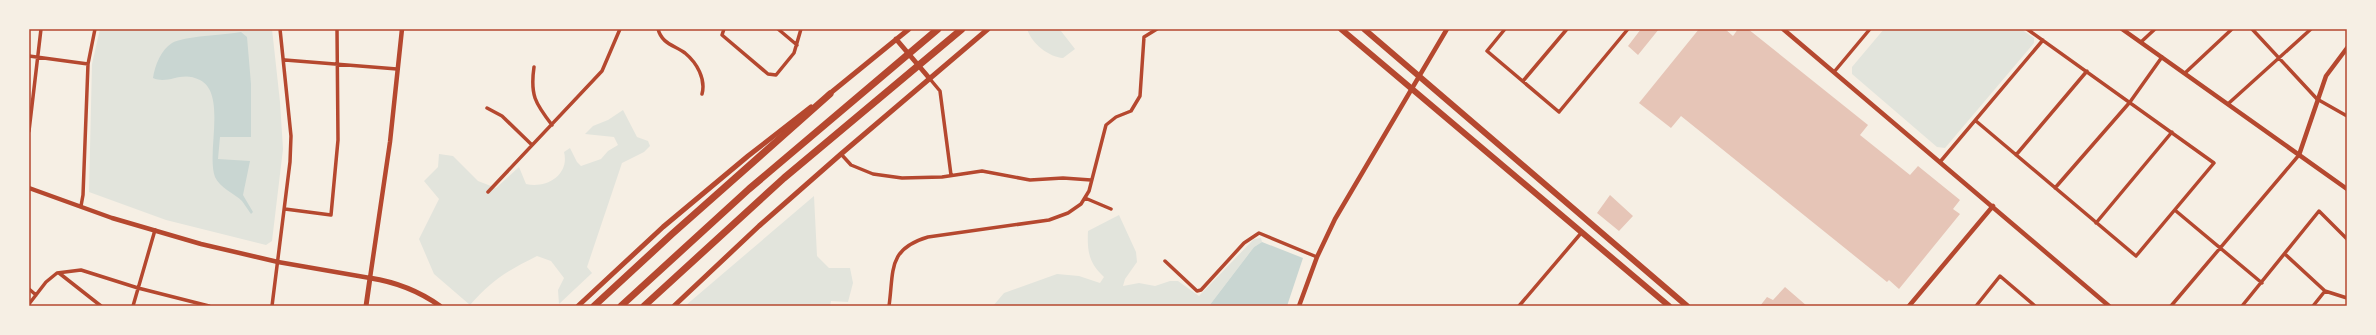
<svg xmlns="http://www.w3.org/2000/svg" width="2376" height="335" font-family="Manrope,sans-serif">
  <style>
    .green { fill: #e2e4dc }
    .water { fill: #c9d6d2 }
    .building { fill: #e6c5b7 }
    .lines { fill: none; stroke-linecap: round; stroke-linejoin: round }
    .minor { stroke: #b5482f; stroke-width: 3.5 }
    .tertiary { stroke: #b5482f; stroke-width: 4.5 }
    .secondary { stroke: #b5482f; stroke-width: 5 }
    .trunk { stroke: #b5482f; stroke-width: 6 }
    .motorway { stroke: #b5482f; stroke-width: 7 }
    .neatline { fill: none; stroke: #b5482f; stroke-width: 1.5 }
  </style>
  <rect width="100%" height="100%" fill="#f6efe4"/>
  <path class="green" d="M100,29H272L280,102L283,149L272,241L266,245L166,220L89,192L92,64Z
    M1027,29H1057L1061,31L1075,49L1063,58C1049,57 1032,44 1027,29Z
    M1884,29H2021L2034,38V43L1945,148L1937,147L1852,74V67Z
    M623,110L637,137L648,141L650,146L644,152L622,163L587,267L592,273L559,304L558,290L564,278L551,261L537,256C507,271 492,280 470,305L434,274L419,239L439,199L424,181L438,167L439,154L453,156L478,181L496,188L519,167L526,184C546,189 570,175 564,152L570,148L577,162L581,166L601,159L608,151L618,145L614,137L585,134L593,126L608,120Z
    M814,196L817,256L829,268H850L853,283L848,302L831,301L830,306H685Z
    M1119,215L1136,252L1137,262L1125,279L1123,286L1139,283L1155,286L1170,281H1178L1199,296L1254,239L1261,238L1262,242L1254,247L1209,306H993L1004,293L1057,274L1079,276L1100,283L1104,277C1089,263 1087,252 1088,231Z"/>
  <path class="water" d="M241,32L247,37L251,84V137H220L218,159L250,161L243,195L253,212L251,214C248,210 245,205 242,201C235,194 219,187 215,177C206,153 227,94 200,80C181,70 169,85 153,78C155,65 161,50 172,43C183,36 226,35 241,32Z
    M1262,242L1303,258L1287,306H1209L1254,247Z"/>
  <path class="building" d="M1641,29H1659L1638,55L1628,46Z
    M1699,29H1725L1733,36L1738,29H1748L1868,125L1860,135L1910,175L1918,166L1960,200L1953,209L1960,214L1899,289L1889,280L1887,282L1681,116L1671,128L1639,103Z
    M1610,195L1633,216L1619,231L1597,213Z
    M1785,287L1807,306H1760L1767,297L1773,300Z"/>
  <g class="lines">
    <path class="minor" d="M658,29C662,44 674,45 685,53C697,63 706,79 702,94
      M724,29L722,35L768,74L776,75L794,53L801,29
      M778,29L797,45
      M1505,29L1487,51L1559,112L1628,29
      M2252,29L2317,99L2347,116
      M2141,42L2155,29
      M29,56L88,64
      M285,60L397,69
      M534,67C530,95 535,103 552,125
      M1834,72L1870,29
      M2185,73L2232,29
      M930,79L940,91L951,175
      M1523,81L1567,29
      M2229,103L2311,29
      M487,108L502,116L532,145
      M1976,121L2136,256L2214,163L2027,29
      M29,131L41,29
      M841,154L851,165L873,174L902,178L942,177L982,171L1030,180L1063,178L1091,180
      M2016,155L2087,71
      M1940,162L2043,40
      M2055,188L2130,102L2162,57
      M488,192L602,71L620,29
      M1085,198L1111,209
      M81,206L83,195L88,64L95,29
      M285,209L331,215L338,140L337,29
      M2176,211L2262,283
      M2096,223L2172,132
      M2286,255L2325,291L2347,298
      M1165,261L1197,291L1201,290L1244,243L1259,233L1317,257
      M59,273L101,306
      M29,289L36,295
      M29,304L46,282L57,273L81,270L138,288L209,306
      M133,306L155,230
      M272,306L290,162L291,136L280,29
      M889,306C894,271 887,249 928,237L1049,220L1068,213L1081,204L1089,191L1106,125L1116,117L1131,111L1140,96L1144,37L1157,29
      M1519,306L1582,232
      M1976,306L2000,276L2035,306
      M2171,306L2299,155
      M2242,306L2319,211L2347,239
      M2313,306L2325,291"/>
    <path class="tertiary" d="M1783,29L2109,306
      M2122,29L2347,189
      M2299,155L2326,76L2347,48
      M29,188L112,218L201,244L278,262L370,278L390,142L402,29
      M1299,306L1317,257L1335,219L1447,29
      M1909,306L1993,206"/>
    <path class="secondary" d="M896,39L930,79
      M828,95L909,29
      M366,306L370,278C396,282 419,291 440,306
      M578,306L663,227L748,156L811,107
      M674,306L759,226L841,154L988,29"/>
    <path class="trunk" d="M1341,29L1669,306
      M1364,29L1687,306"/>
    <path class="motorway" d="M594,306L672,234L830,94
      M621,306L749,189L938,29
      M644,306L784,178L962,29"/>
  </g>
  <rect width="2376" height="335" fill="none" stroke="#f6efe4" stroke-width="60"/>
  <rect x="30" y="30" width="2316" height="275" class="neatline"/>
</svg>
